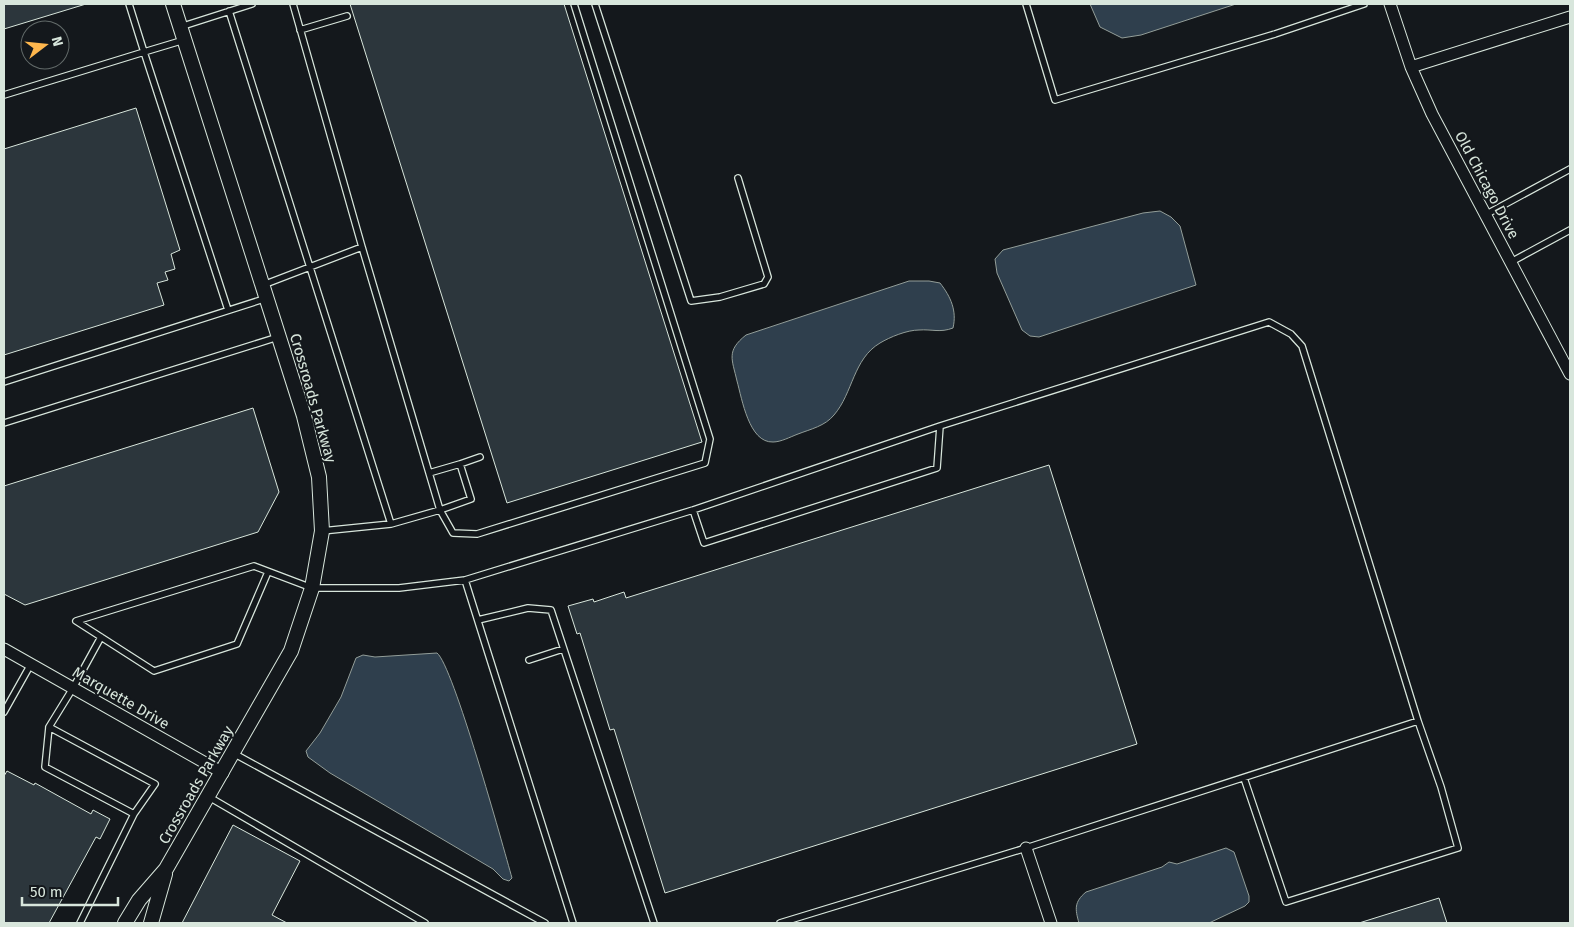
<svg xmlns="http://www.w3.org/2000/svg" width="1574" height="927" font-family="'Fira Sans',sans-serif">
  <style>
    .water { fill: #2f3f4d; stroke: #939e99 }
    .building { fill: #2c363c; stroke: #d8e6dc }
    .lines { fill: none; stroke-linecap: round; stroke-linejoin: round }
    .service-casing { stroke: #d8e6dc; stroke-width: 8 }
    .minor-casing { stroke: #d8e6dc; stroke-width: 13 }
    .tertiary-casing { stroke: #d8e6dc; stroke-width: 16 }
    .service { stroke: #14181c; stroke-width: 5.5 }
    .minor { stroke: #14181c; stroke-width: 11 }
    .tertiary { stroke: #14181c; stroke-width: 14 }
    .labels { text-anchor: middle; stroke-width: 4; stroke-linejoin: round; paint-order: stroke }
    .street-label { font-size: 15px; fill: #d8e6dc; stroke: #14181c }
  </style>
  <rect width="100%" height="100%" fill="#14181c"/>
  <path class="water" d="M1090,4H1236L1141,35L1122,38L1100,27Z
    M1160,211L1171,217L1180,226L1196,285L1039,337L1030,336L1022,330L997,273L995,259L1003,250L1143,213Z
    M909,281H929L940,283C951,297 957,311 953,328C940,333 932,329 919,330C907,330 890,337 880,343C853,359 853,393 834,415C825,426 811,429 798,434C790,437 781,442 773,442C749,443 742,399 737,381C732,359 726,351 746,335Z
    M437,653C453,665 503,846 512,878L509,881L503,879L493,869L330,773L308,757L306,751L320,733L341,697L356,658L363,655L375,657Z
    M1226,848L1234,852L1249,896V902L1245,906L1209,923H1079C1075,909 1074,902 1086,892L1162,867L1169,862L1177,864Z"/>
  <path class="building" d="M4,4H86L4,29Z
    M350,4H564L702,442L507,503Z
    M136,108L180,250L171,254L175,269L165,272L168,280L157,283L164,305L4,355V149Z
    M253,408L279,492L258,532L25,605L4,594V486Z
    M1049,465L1137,744L665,893L614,729L610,730L580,633L577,634L568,606L593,599L594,602L624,592L626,598Z
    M7,771L34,785L35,783L91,814L93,810L110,819L100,839L96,837L49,923H4V776Z
    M233,825L300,861L272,915L287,923H182Z
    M1439,898L1447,923H1359Z"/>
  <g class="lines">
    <defs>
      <path id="service" d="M293,4L362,247
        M595,4L691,301L720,297L764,284L768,277L738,178
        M1026,4L1055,100L1275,34L1364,4
        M229,11L391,524
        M180,27L252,4
        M300,30L347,16
        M184,40L144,52L228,310
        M4,95L144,52L129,4
        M1485,215L1570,169
        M1511,262L1570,230
        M263,285L362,247L440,510L471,499L460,464L429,473
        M4,382L267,298
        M4,423L278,337
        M940,426L1269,322L1291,334L1302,346L1418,721
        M460,464L480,457
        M322,531L391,524L440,510L453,533L477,534L705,463L710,439L574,4
        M268,572L237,644L154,671L76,621L254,566L312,588H399L465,580L573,923
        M465,580L693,510L940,426L937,468L704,543L693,510
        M478,620L528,608L551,610L654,923
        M529,660L563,649
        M4,712L31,664
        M49,727L155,784L134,814
        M233,753L545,923
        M209,797L425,923
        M80,923L134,814L45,767L49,727L73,688L101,637
        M780,923L1026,848L1418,721L1441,787L1458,848L1286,902L1244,778"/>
      <path id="minor" d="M1390,4L1411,67L1432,114L1570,374
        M1411,67L1570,17
        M4,649L223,773
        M1026,848L1051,923"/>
      <path id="tertiary" d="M125,923L139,900L166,869L291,651L312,588L322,531L319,477L304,416L173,4
        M151,923L165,874"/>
    </defs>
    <use href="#service" class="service-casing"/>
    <use href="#minor" class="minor-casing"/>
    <use href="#tertiary" class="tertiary-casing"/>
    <use href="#service" class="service"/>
    <use href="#minor" class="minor"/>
    <use href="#tertiary" class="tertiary"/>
  </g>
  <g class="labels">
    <g class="street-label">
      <text transform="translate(1487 185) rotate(62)" y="5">Old Chicago Drive</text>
      <text transform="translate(313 398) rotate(74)" y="5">Crossroads Parkway</text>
      <text transform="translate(121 698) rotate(30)" y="5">Marquette Drive</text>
      <text transform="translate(196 785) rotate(-60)" y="5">Crossroads Parkway</text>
    </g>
  </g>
  <rect width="1574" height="927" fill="none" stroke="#d8e6dc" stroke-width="10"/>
  <g transform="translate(45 45) rotate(74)"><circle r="24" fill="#14181c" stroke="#626a69"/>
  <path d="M0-4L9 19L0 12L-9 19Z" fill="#ffb74d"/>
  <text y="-8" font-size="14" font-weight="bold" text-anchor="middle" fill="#d8e6dc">N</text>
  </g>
  <path d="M22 897v8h96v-8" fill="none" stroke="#d8e6dc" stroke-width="2.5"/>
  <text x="30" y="897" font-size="15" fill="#d8e6dc" stroke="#14181c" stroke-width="4" paint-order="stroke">50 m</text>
</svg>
